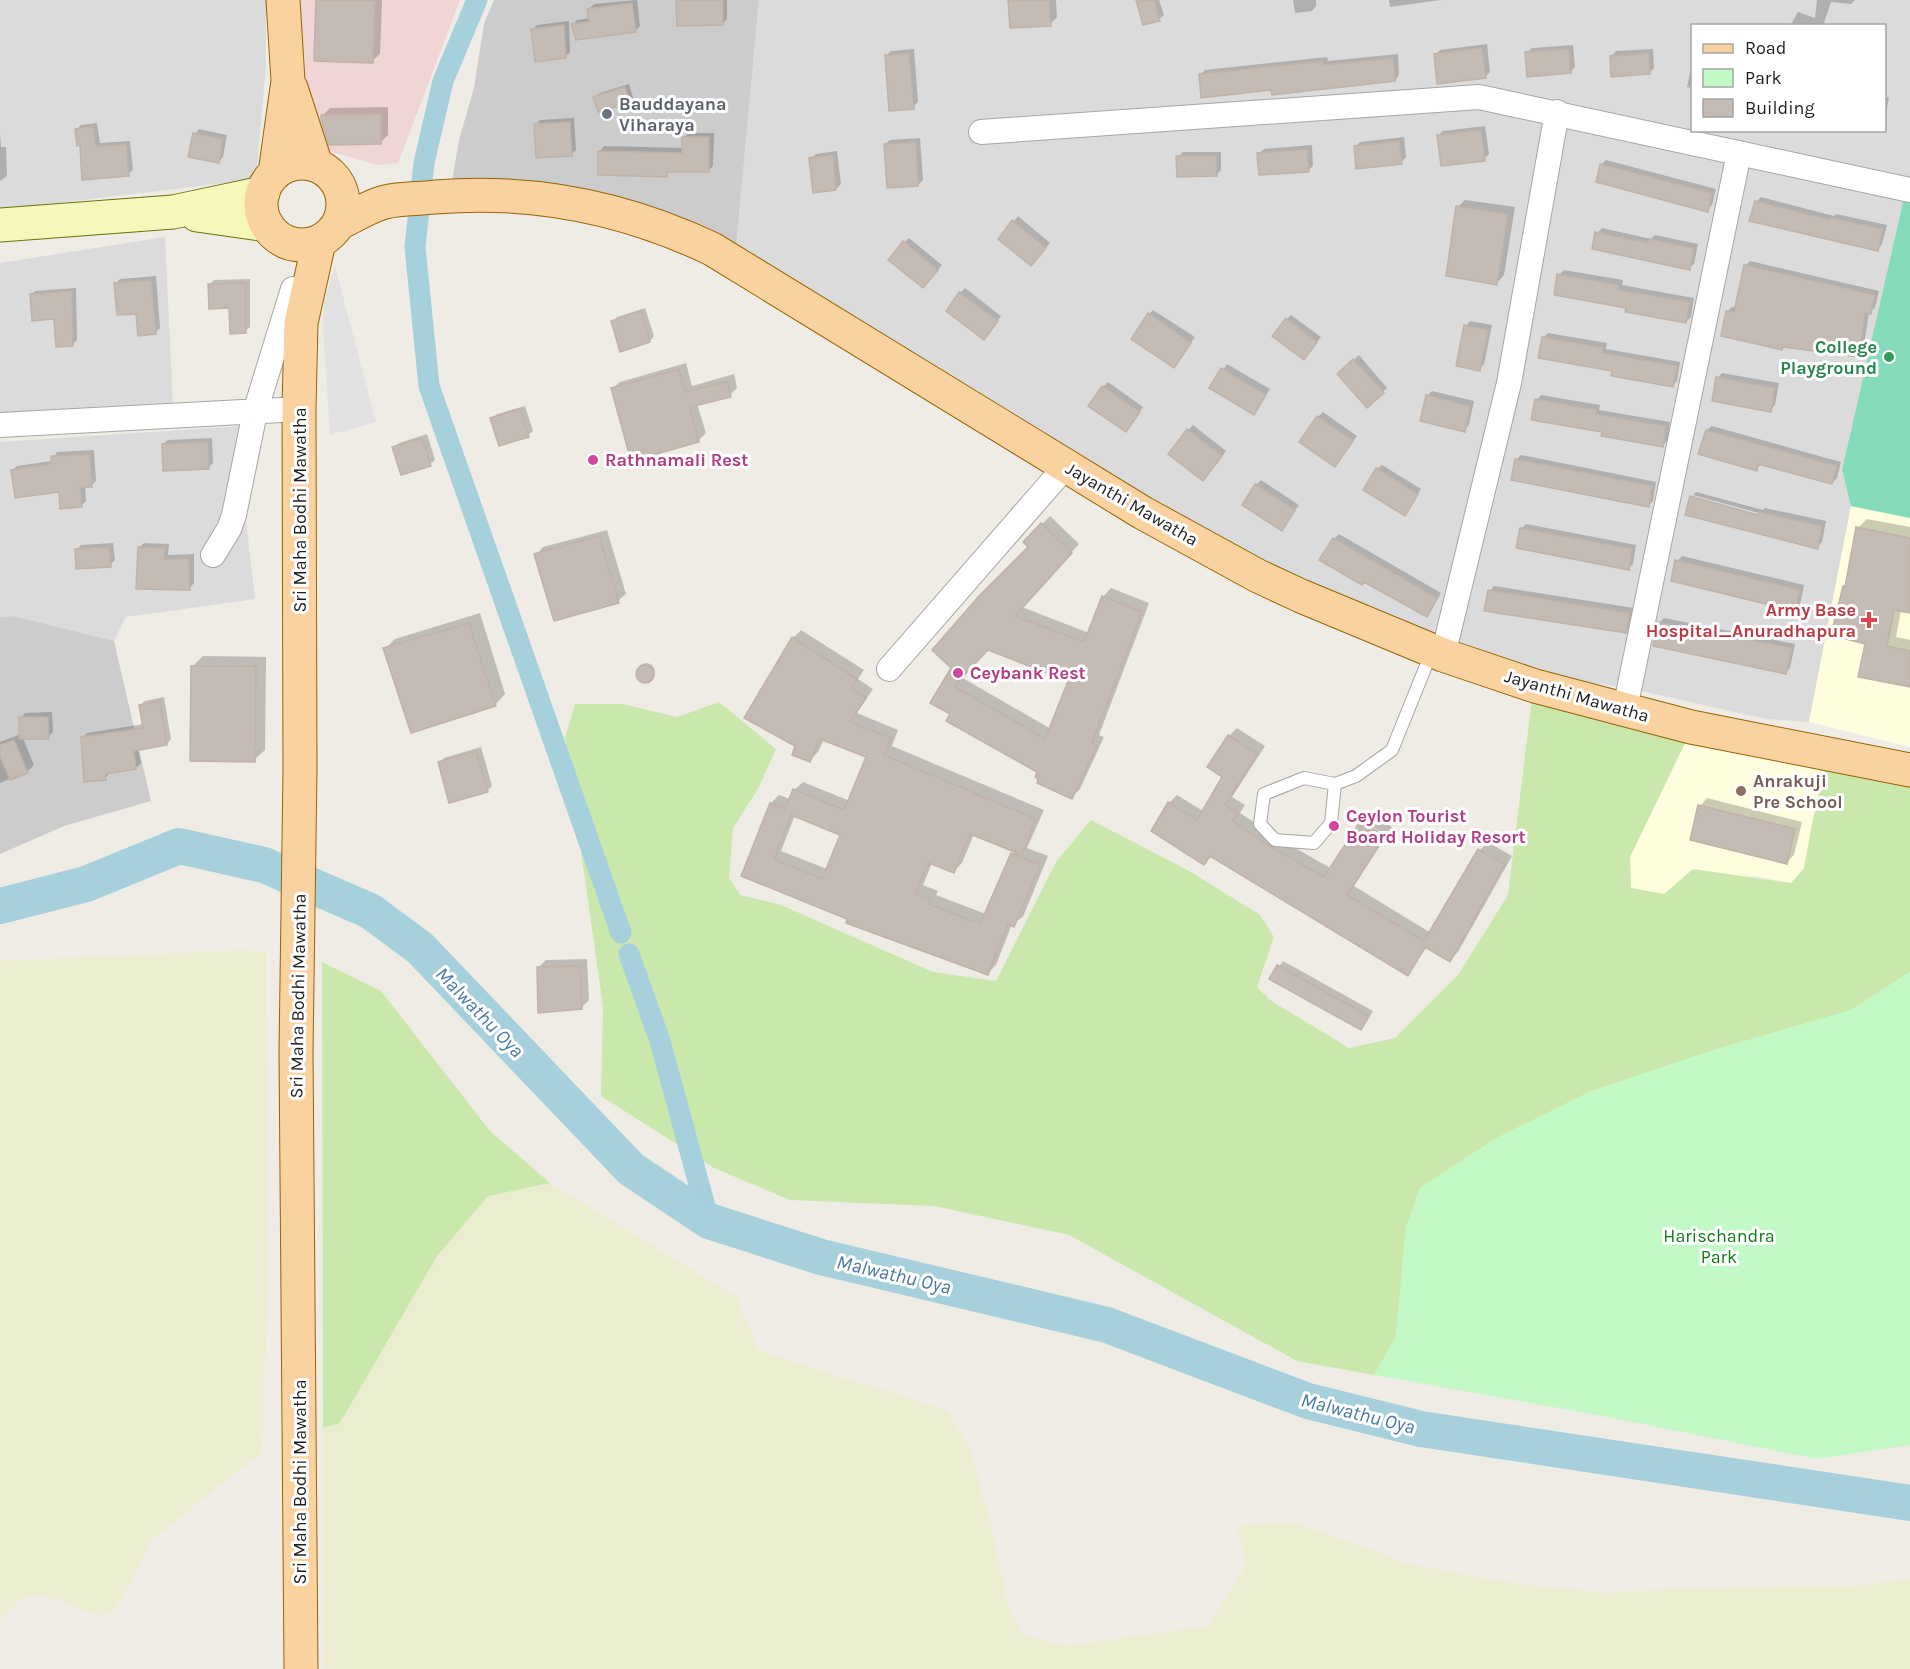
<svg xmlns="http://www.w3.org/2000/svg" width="1910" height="1669" font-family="Karla,sans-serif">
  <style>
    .residential { fill: #dcdbdb; fill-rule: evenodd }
    .commercial { fill: #efd5d4 }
    .education { fill: #fefedf }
    .religious { fill: #ccc }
    .farmland { fill: #ebedd0 }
    .grass { fill: #cae8ac }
    .park { fill: #c3f8c7 }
    .pitch { fill: #85dcba }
    .parking { fill: #e2e2e2 }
    .shadow { fill: #0003; fill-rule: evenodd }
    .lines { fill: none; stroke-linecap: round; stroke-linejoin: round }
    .canal { stroke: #a6d0dc; stroke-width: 21 }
    .river { stroke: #a6d0dc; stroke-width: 36 }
    .building { fill: #c4bbb4; stroke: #c0b2a7; stroke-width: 1.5; fill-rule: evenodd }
    .service-casing { stroke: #a5a5a5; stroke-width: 14 }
    .minor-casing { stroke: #a5a5a5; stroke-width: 26 }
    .secondary-casing { stroke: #687307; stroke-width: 35 }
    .primary-casing { stroke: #956404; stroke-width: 35 }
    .service { stroke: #fff; stroke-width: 12 }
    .minor { stroke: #fff; stroke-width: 24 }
    .secondary { stroke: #f5f8ba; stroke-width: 33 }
    .primary { stroke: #f9d29f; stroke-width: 33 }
    .worship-dot { fill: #6b7280; stroke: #fff; stroke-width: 2 }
    .leisure-dot { fill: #2e9e5b; stroke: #fff; stroke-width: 2 }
    .hotel-dot { fill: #d1479c; stroke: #fff; stroke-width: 2 }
    .health-dot { fill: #e0444e; stroke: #fff; stroke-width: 2 }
    .education-dot { fill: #8d6e63; stroke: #fff; stroke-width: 2 }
    .labels { text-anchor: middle; stroke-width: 6; stroke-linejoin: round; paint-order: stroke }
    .worship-label { font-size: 18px; font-weight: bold; fill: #5b616d; stroke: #fff; text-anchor: start }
    .leisure-label { font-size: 18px; font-weight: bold; fill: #27864d; stroke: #fff; text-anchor: end }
    .hotel-label { font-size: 18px; font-weight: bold; fill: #b23c85; stroke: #fff; text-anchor: start }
    .street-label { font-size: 18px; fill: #1e1e1e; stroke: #fff }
    .health-label { font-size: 18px; font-weight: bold; fill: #be3a42; stroke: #fff; text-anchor: end }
    .education-label { font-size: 18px; font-weight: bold; fill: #785e54; stroke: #fff; text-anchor: start }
    .park-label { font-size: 18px; fill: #0e7b17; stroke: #fff }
    .water-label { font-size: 20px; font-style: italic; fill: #4a78a4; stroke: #fff }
  </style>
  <rect width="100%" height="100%" fill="#efece5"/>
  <path class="residential" d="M0,0H266V66L257,167L250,180L0,210Z
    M759,0H1910V190H1906L1842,470L1851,506L1809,722L1766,719L1637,690L1540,674L1464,651L1225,547L736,247ZM1692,26H1884V130H1692Z
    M165,237L173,407L0,416V263Z
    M242,426L238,450L255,599L126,617L114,641L14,616L0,617V442Z"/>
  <path class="commercial" d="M298,0H460L398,163L378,165L317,148L301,69Z"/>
  <path class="education" d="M1851,506L1910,518V747L1809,722Z
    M1687,739L1826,763L1813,819L1804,869L1791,883L1756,876L1675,886L1664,894L1631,888L1630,857Z"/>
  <path class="religious" d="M494,0H759L736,247L451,187L459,140L474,88L484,24Z
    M14,616L114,641L151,801L64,826L0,854V617Z"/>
  <path class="farmland" d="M246,950L266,952L268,1286L262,1452L152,1540L114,1612L99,1615L39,1594L18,1601L0,1621V961Z
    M550,1183L737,1297L758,1350L948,1411L970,1449L990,1521L1010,1612L1023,1635L1064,1646L1208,1626L1246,1565L1237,1526L1295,1522L1413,1565L1513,1583L1607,1593L1689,1588L1854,1586L1910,1579V1669H324L323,1428L340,1423L437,1256L488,1196Z"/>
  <path class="grass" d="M1532,698L1687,739L1630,857L1631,888L1664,894L1693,869L1791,883L1804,868L1813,819L1826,763L1910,778V972L1851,1010L1705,1053L1589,1092L1495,1139L1420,1188L1406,1228L1396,1337L1374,1375L1297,1361L1069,1235L934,1206L790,1200L714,1168L601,1096L603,1007L565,738L575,704H623L677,717L719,702L776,749L758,789L733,828L729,878L740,895L781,905L933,972L996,981L1056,862L1091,820L1191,872L1260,915L1274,937L1257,987L1270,1000L1349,1048L1395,1038L1458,975L1508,895Z
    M322,962L381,991L490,1131L550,1183L488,1196L437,1256L340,1423L323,1428Z"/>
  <path class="park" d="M1910,972V1445L1817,1459L1592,1414L1374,1375L1396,1337L1406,1228L1420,1188L1495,1139L1589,1092L1713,1050L1851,1010Z"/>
  <path class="pitch" d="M1906,189L1910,190V518L1851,506L1842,470Z"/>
  <path class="parking" d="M335,266L376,422L330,435L323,328L324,301Z"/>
  <path class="shadow" d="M317,0H382L380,54L372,61Z
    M637,0L640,26L635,31L573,25L577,20L590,18L589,9L594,4Z
    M678,0H727V19L722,24Z
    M1009,0H1056L1057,17L1050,24Z
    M1137,0H1159L1164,15L1159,19Z
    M1293,0H1316V6L1312,11L1295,13Z
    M1389,0H1441L1390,7Z
    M1817,0H1855L1851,4L1831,2L1823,26H1790L1798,12L1815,18Z
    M569,21L570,52L565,57L532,30L537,25Z
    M1487,44L1490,72L1485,77L1436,54L1440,50Z
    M1573,45L1575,67L1570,72L1527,53L1532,48Z
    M914,49L918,102L913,107L886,56L891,51Z
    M1653,49L1654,68L1649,73L1611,56L1616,51Z
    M1398,54L1399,75L1395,80L1273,88L1200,75L1205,70L1327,57L1328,61Z
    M1692,63V88L1687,87Z
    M629,84L633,97L629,102L599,111L595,97L600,93Z
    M1884,97H1889L1884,126Z
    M388,107V135L380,143L322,116L330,108Z
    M574,118L576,150L571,154L535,125L540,120Z
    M97,123L100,143L130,141L133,170L128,174L81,144L76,130L81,125Z
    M1485,126L1489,154L1484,159L1438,136L1443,131Z
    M199,129L227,135L223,157L218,162L195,134Z
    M0,132L1,147H6L7,176L0,181Z
    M689,133H714L713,166L709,170H671L667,175L600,151L604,146L684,148V137Z
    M1404,137L1406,157L1401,162L1355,147L1360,142Z
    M920,138L923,180L918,185L885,144L890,140Z
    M1312,145L1313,166L1308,170L1259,153L1264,149Z
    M837,151L841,184L836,189L811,158L816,154Z
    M1183,152H1221V170L1216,175L1178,157Z
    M1606,160L1716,189L1712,205L1707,210L1601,165Z
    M1761,197L1834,216L1836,214L1887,225L1882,244L1878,249L1756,202Z
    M1465,200L1515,207L1504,275L1497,283L1458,207Z
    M1018,216L1050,243L1036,260L1000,239Z
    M1602,228L1651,239L1655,235L1698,244L1694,264L1689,268L1597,233Z
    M909,238L942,265L928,281L904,242Z
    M1750,261L1879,291L1875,308L1869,312L1863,351L1859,356L1728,311L1732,307H1737L1745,266Z
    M1564,270L1623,280L1622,285L1694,298L1691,317L1686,322L1628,306L1559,275Z
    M156,276L160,328L155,333L116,284L120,279Z
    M250,279V327L245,331L231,307L209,285L214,280Z
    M76,288L77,340L73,344L56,317L31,295L35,291Z
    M965,288L1001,316L989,333L960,293Z
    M645,308L654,336L650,341L621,350L613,322L617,317Z
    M1153,310L1195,337L1174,366L1149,314Z
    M1291,315L1321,337L1308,354L1287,319Z
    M1470,321L1492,325L1484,364L1479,369L1466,326Z
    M1548,333L1607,343L1606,349L1680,362L1677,381L1672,386L1614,370L1543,338Z
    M1359,355L1387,388L1367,406L1339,374Z
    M686,363L692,386L734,374L737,388L730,395L697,404L706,433L699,440L612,389L620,382Z
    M1227,364L1270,389L1254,413L1212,387Z
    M1722,373L1779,383L1775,405L1770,410L1718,378Z
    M1108,382L1143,407L1130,426L1103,387Z
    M1432,391L1474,401L1469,425L1464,430L1427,396Z
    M1541,395L1600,405L1599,410L1670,422L1667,441L1662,446L1604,431L1537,400Z
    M525,406L533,431L528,435L492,418L497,414Z
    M1323,412L1357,436L1335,465L1318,417Z
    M1193,425L1226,451L1208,475L1188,430Z
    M1712,426L1841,462L1837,478L1832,483L1762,464L1756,469L1707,430Z
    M427,434L435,460L430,464L394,448L399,443Z
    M212,438L213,463L208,468L163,444L168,440Z
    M94,450L96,481L92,485L85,486L86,501L82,505L60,490L13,470L17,466L52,461L57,452Z
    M1521,455L1656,482L1653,501L1648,506L1516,460Z
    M1382,465L1421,489L1405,514L1377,469Z
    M1261,480L1299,505L1282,529L1256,485Z
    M1696,492L1763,510L1765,508L1826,521L1822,542L1817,547L1687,514L1692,496V498L1765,518L1766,515L1693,495Z
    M1050,516L1079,544L1022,607L1089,633L1103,597L1111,588L1149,603L1099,735L1104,737L1080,789L1072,797L1039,771L932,702L1030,547L1025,542ZM988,648L1070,680L1051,729L961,677Z
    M1867,519L1910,527V612L1901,610L1896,637L1910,640V685L1866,643L1844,587L1847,584L1858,528Z
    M1526,524L1636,545L1633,564L1628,569L1521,529Z
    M607,530L626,594L618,601L536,555L543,547Z
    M1339,534L1441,593L1431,611L1427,616L1334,539Z
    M113,543L115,560L110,565L76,550L81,545Z
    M144,543L169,544L168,555L194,554V583L190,588L139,548Z
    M1682,556L1804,585L1800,605L1795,610L1677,561Z
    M1494,586L1634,608L1630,627L1625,632L1490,591Z
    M480,613L505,694L495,705L385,649L395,639Z
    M1664,618L1795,644L1790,668L1785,673L1659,623Z
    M801,630L864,670L858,679L873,689L857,713L898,730L892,746L1044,810L1027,848L1048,856L1023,917L1012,924L996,965L988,973L743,875L771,803L779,795L790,799L794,790L803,782L850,801L867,756L824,739L818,752L810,760L797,745L793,638ZM795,815L842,834L827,869L781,851ZM974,834L1015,851L986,914L936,895L938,891L923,885L932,863L953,872L962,863Z
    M203,656L266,657L265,750L254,760L193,666Z
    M637 672a9 9 0 1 1 18 0a9 9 0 1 1-18 0Z
    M164,697L171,739L167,744L138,749L141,763L136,768L110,772L105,779L82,738L87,733L144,724L140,705L145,701Z
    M52,712L53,732L48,737L23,738L34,765L27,772L0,783V742L21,734V718L25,713Z
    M1237,728L1265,746L1232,797L1245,805L1240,813L1278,838L1332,869L1362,823L1385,838L1354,886L1431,933L1480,850L1488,842L1512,856L1458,952L1450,960L1427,947L1407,974L1212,855L1204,863L1169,803L1177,795L1203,811L1224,777L1229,736Z
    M481,747L492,786L487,791L440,763L444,758Z
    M1707,798L1802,822L1794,855L1786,863L1700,806Z
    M1370,813L1392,827L1386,835L1363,820Z
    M587,959L589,1000L581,1008L538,968L546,960Z
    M1283,961L1373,1011L1366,1023L1361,1028L1271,978Z"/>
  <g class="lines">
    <path class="canal" d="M477,0L443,81L424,163L415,247L429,386L621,933
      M629,954L660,1041L709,1221"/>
    <path class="river" d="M0,906L86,884L179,846L264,865L370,911L420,948L631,1169L709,1221L821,1257L1107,1325L1308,1401L1421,1429L1910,1503"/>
  </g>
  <path class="building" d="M316,0L375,1L373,63L314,61Z
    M676,0H723V25L677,26Z
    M1008,0H1049L1051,26L1010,28Z
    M1136,0H1154L1160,21L1143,25Z
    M632,3L636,32L576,40L571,24L589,22L587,9Z
    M564,25L566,58L535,62L531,29Z
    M1482,48L1486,78L1437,84L1434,54Z
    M1569,49L1571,73L1527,77L1525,52Z
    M909,53L914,109L889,111L885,55Z
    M1649,53L1650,74L1611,77L1610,56Z
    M1393,58L1395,81L1272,95L1271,90L1201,98L1199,74L1323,61V65Z
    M625,87L629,103L598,112L593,97Z
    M381,114V144L329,145L321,119V115Z
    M570,122L572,156L536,158L534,124Z
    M93,126L96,147L126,144L129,176L82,180L80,145L77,146L75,129Z
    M1481,130L1485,161L1441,166L1437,135Z
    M193,133L223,139L219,163L188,157Z
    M682,137H709V172H667V177L598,175V151L682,153Z
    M1399,141L1402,164L1356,169L1354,146Z
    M916,142L918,186L887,188L884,144Z
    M1307,149L1309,172L1259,175L1257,153Z
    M833,155L836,190L813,193L809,158Z
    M1176,156H1216L1217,176L1177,177Z
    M1600,164L1712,193L1708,212L1596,182Z
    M1755,201L1830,220V218L1883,229L1878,251L1749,221Z
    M1456,206L1508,214L1497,285L1446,276Z
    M1012,220L1046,248L1031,266L998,239Z
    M1595,232L1648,243V239L1694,248L1690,270L1592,249Z
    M903,241L938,270L923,288L888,260Z
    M1744,265L1875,295L1871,314L1865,313L1859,357L1783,347L1782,350L1721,336L1726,311L1734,312Z
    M1557,274L1619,285L1618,290L1690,302L1686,323L1625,312L1626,308L1554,295Z
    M151,280L156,334L138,336L136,314L117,315L114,283Z
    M246,283V333L230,334L229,308L209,309L208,284Z
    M72,291L73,346L56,347L54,319L32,321L30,294Z
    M959,292L998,321L984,340L946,311Z
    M641,311L650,342L620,352L611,321Z
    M1148,313L1191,343L1174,368L1131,339Z
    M1286,318L1317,342L1304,360L1272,336Z
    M1464,325L1488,330L1480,371L1456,366Z
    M1542,337L1603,348L1602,353L1677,366L1673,387L1611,376L1612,371L1538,358Z
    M1353,359L1384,393L1367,408L1337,374Z
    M1221,368L1266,395L1254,415L1209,388Z
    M679,369L685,392L727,381L731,397L690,407L699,442L631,461L611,388Z
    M1716,377L1775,388L1771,412L1712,401Z
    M1102,386L1140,412L1126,432L1088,406Z
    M1426,395L1470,406L1465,432L1420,421Z
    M1535,399L1596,410V414L1666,426L1663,447L1601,436L1602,432L1531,420Z
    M520,409L529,437L499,446L490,418Z
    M1317,416L1353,441L1335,467L1299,442Z
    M1187,429L1222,456L1203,481L1168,454Z
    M1706,430L1837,466L1832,484L1758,464L1757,471L1698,454Z
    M422,438L431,466L401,475L392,447Z
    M208,442L209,469L163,471L162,444Z
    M90,454L92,487H80L82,507L60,509L59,492L15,498L11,470L51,464V456Z
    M1515,459L1652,486L1649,507L1511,480Z
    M1376,468L1418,494L1405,516L1363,490Z
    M1255,484L1295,510L1282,531L1242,505Z
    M1690,496L1758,515L1759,512L1822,526L1818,549L1685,515Z
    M1041,523L1072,553L1015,616L1084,642L1102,596L1142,612L1092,743L1097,746L1072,799L1037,783L1038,779L1035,777L1037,772L946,721L950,714L930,703L951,668L932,650L979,596L1028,547L1023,542ZM988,650L1068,681L1045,739L954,686Z
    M1856,527L1910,538V613L1894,610L1887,646L1910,651V687L1858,677L1865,644L1831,635L1843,586L1845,587Z
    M1520,528L1632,549L1629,570L1516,548Z
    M599,536L619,603L554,621L534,554Z
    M1333,538L1437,598L1427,617L1364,582L1362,585L1319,560Z
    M109,547L111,567L76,569L75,549Z
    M138,547L165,548L164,559L189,558L190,590L136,589Z
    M1675,560L1800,590L1795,611L1671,581Z
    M1488,590L1630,613L1626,633L1484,611Z
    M1657,622L1792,648L1786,674L1653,646Z
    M469,623L496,706L411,733L383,648Z
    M792,637L857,679L851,688L866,698L850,722L891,738L884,755L1036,819L1022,855L970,834L954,873L929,863L915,893L931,900L929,904L980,924L1011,853L1040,865L1014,927L1008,924L988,975L846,923L847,919L741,876L770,803L785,809L793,789L844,810L866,757L820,739L810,762L792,755L795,746L744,718ZM791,815L840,835L822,879L774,859Z
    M636 674a9 9 0 1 1 18 0a9 9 0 1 1-18 0Z
    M191,666H256L255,762L190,761Z
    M160,701L167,745L134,751L136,769L105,774L106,780L84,782L81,737L143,728L139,705Z
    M19,717H48L49,739H19Z
    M1228,735L1258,754L1225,805L1238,813L1233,821L1270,846L1324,877L1361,820L1385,836L1347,895L1424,941L1478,849L1505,864L1450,962L1425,947L1408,976L1210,856L1204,865L1151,831L1168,802L1197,820L1222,777L1207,767Z
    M14,740L28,773L10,780L0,756V745Z
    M476,751L488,792L449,803L438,762Z
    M1698,805L1795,829L1787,864L1690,840Z
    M1277,965L1369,1016L1361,1030L1269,979Z
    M580,966L582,1009L538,1013L537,967Z"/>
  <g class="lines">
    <defs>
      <path id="service" d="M1335,784L1331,823L1314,843L1275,840L1260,824L1264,794L1304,778L1335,784L1356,776L1392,750L1432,651"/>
      <path id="minor" d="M981,132L1479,97L1910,190
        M0,425L299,409
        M213,555L229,529L234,515L255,412L293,289
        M1443,655L1509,383L1557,112
        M889,669L1066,466
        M1625,709L1739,153"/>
      <path id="secondary" d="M197,215L267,225
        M0,225L173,212L263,193"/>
      <path id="primary" d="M291,88L316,165
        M261 204a41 41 0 1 1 82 0a41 41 0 1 1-82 0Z
        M275,173L288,81L283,0
        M339,223C353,217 369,206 385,202C400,198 419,199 435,197C532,189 624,207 712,249L1143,513L1258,576L1301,596L1443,655L1535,686L1691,727L1910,770
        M301,1669L296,1052L300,770L299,409L301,323L319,242"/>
    </defs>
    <use href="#service" class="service-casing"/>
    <use href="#minor" class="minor-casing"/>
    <use href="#secondary" class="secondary-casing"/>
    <use href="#primary" class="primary-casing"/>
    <use href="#service" class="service"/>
    <use href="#minor" class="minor"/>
    <use href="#secondary" class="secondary"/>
    <use href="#primary" class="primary"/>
  </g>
  <circle class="worship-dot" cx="607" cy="114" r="6"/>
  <circle class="leisure-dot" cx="1889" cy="357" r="6"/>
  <g class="hotel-dot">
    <circle cx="593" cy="460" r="6"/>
    <circle cx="958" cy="673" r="6"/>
    <circle cx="1334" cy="826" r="6"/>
  </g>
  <path class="health-dot" d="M1866 611h6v6h6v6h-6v6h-6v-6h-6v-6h6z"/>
  <circle class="education-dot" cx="1741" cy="791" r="6"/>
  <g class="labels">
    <g class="worship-label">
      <text x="619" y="110">Bauddayana<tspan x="619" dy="21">Viharaya</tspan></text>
    </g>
    <g class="leisure-label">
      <text x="1877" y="353">College<tspan x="1877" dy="21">Playground</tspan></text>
    </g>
    <g class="hotel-label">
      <text x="605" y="466">Rathnamali Rest</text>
      <text x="970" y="679">Ceybank Rest</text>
      <text x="1346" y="822">Ceylon Tourist<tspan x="1346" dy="21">Board Holiday Resort</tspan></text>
    </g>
    <g class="street-label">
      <text transform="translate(1132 504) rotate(30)" y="6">Jayanthi Mawatha</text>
      <text transform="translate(300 510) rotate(-90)" y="6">Sri Maha Bodhi Mawatha</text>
      <text transform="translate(1577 696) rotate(16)" y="6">Jayanthi Mawatha</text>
      <text transform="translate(298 996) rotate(-89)" y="6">Sri Maha Bodhi Mawatha</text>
      <text transform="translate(300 1482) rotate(-90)" y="6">Sri Maha Bodhi Mawatha</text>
    </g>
    <g class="health-label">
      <text x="1856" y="616">Army Base<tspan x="1856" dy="21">Hospital_Anuradhapura</tspan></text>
    </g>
    <g class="education-label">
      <text x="1753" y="787">Anrakuji<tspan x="1753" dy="21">Pre School</tspan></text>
    </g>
    <g class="park-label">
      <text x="1719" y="1242">Harischandra<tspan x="1719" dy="21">Park</tspan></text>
    </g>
    <g class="water-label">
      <text transform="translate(480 1012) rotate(46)" y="7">Malwathu Oya</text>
      <text transform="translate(894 1274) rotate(13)" y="7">Malwathu Oya</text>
      <text transform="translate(1358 1413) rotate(14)" y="7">Malwathu Oya</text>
    </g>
  </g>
  <rect x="1691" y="24" width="195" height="108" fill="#ffffff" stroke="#a5a5a5" stroke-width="1.5"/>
  <rect x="1703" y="44" width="30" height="9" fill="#f9d29f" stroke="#a5a5a5" stroke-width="1.5"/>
  <text x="1745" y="54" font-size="18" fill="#1e1e1e">Road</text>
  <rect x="1703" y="69" width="30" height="18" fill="#c3f8c7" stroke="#a5a5a5" stroke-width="1.5"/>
  <text x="1745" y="84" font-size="18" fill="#1e1e1e">Park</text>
  <rect x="1703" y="99" width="30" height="18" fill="#c4bbb4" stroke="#a5a5a5" stroke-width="1.5"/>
  <text x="1745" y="114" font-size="18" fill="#1e1e1e">Building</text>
</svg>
